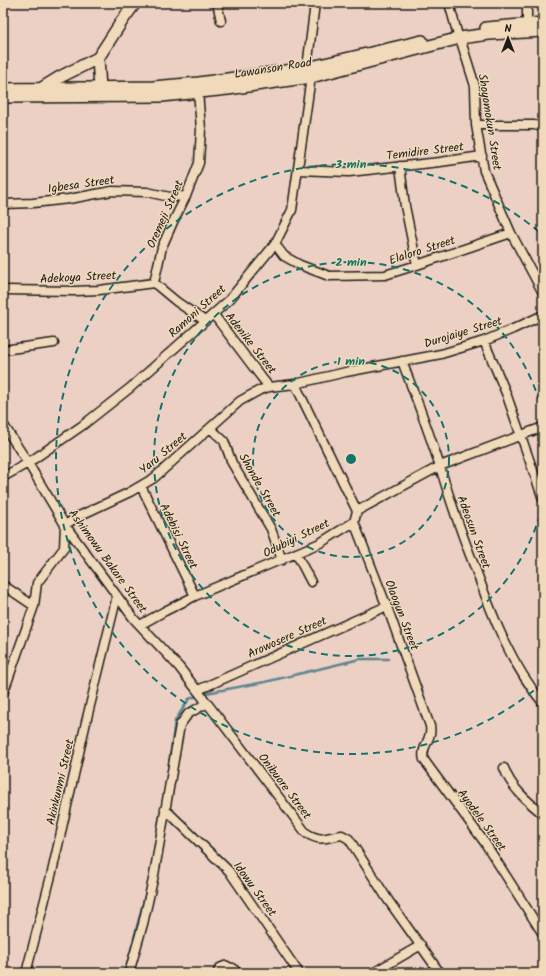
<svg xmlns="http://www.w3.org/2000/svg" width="546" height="976" font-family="Kalam,sans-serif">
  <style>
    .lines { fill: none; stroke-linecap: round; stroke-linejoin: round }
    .stream { stroke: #598791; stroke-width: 2.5 }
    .street-casing { stroke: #1c1c1c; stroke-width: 11 }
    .secondary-casing { stroke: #1c1c1c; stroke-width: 14 }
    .street { stroke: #f1dab9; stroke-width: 8 }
    .secondary { stroke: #f1dab9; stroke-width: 11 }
    .ring { fill: none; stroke: #0f766e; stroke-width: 2; stroke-dasharray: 7 5 }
    .labels { text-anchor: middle; stroke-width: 3; stroke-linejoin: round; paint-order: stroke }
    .street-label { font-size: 12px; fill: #1c1c1c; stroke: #f1dab9 }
    .centre { fill: #0f766e; stroke: #f1dab9; stroke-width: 2 }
    .ring-label { font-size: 12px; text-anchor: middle; font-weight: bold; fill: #0f766e; stroke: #f1dab9; stroke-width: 3; stroke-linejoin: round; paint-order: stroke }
  </style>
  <rect width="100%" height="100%" fill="#edd0c4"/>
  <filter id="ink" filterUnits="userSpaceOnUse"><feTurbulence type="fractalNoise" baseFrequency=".025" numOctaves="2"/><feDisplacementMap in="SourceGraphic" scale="8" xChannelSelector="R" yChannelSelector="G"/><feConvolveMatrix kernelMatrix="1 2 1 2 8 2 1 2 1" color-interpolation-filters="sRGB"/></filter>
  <g filter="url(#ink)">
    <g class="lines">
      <path class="stream" d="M167,778L175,721L189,699L201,694L265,682L360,659H388
        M125,973L150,876L161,809"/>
      <defs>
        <path id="street" d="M217,3L221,21
          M449,3L457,32
          M527,3V24
          M460,38L475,86L476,125L484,171L511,233L543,293
          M307,68L315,3
          M198,91L201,129L199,163L186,196L173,222L162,247L154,283L177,302L205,321
          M476,125H534L543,127
          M400,166L405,206L417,265
          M298,170L349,172L440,162L482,156
          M3,204L33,203L69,199L112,191L147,192L170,197L186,196
          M275,244L284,256L300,265L329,276L385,275L417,265L511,233
          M3,290L75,291L99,290L154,283
          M214,315L251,364L269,387
          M484,341L506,393L543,499
          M3,350L54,343
          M402,361C415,396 429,431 440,467C451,503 463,538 477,573C494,620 511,664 543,703
          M295,384L357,511
          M3,424L28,463L65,525L134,619L179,667L207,703L188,714L180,725L154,875L143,924L129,973
          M210,428L224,441L232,463L271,529L282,560
          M3,477L28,463L83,425L130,388L229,300L275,244L292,210L311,77
          M141,486L195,596
          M354,522L390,615L430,726C433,739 420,747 424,760L485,843L543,934
          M296,553L311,582
          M3,585L34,606
          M140,625L165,611L195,596L320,543L354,522L357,511L440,466L543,427
          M198,690L387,606
          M3,694L34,606L37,583L64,548L65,525L79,516L130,492L154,478L240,401L260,390L269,387L295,384L346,372L441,354L484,341L513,329L543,315
          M204,699L306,833C323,843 325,837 342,835L349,839L388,900L440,973
          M504,768C511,788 527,801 543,814
          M165,809L229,871L299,973
          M226,967L233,968L237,973
          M26,973L52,872L86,722L117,596
          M373,973L421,945"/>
        <path id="secondary" d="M486,28L543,23
          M42,88L60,77L98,58
          M100,88L98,58L122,21L135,3
          M3,89L153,87L199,83L307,68L422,41
          M3,97L162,96L228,89L311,77L460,38L489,34L543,31
          M219,973L221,969L226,967"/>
      </defs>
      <use href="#street" class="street-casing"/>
      <use href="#secondary" class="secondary-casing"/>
      <use href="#street" class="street"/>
      <use href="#secondary" class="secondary"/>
    </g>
  </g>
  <g class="ring">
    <circle cx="351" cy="459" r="98"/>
    <path d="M543 503A197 197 0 1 1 543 415"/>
    <path d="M543 683A295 295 0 1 1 543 235"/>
  </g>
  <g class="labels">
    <g class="street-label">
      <text transform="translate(273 68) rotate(-9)" y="4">Lawanson Road</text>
      <text transform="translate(490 122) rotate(81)" y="4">Shoyomokun Street</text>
      <text transform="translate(425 151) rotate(-7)" y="4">Temidire Street</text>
      <text transform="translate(81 184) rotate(-8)" y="4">Igbesa Street</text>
      <text transform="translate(165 214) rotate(-66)" y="4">Oremeji Street</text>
      <text transform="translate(422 250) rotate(-18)" y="4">Elaloro Street</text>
      <text transform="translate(78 277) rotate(-3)" y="4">Adekoya Street</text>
      <text transform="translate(197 311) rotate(-42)" y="4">Ramoni Street</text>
      <text transform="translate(463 332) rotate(-17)" y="4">Durojaiye Street</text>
      <text transform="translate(251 343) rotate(52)" y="4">Adenike Street</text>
      <text transform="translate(163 453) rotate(-40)" y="4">Yaru Street</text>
      <text transform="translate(260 485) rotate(60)" y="4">Shonde Street</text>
      <text transform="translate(474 532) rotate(70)" y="4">Adeosun Street</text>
      <text transform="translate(179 536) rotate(64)" y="4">Adebisi Street</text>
      <text transform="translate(296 538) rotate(-26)" y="4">Odubiyi Street</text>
      <text transform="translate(108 561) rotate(54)" y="4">Ashimowu Bakare Street</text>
      <text transform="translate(402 615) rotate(69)" y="4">Olaogun Street</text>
      <text transform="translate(287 637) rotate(-24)" y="4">Arowosere Street</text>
      <text transform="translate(60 782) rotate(-77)" y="4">Akinkunmi Street</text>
      <text transform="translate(285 786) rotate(53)" y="4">Onibuore Street</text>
      <text transform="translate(482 820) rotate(54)" y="4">Ayodele Street</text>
      <text transform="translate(255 889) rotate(54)" y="4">Idowu Street</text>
    </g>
  </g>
  <circle cx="351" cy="459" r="6" class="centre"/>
  <g class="ring-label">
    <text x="351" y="168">3 min</text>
    <text x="351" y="266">2 min</text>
    <text x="351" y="365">1 min</text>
  </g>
  <rect width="546" height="976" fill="none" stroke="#f1dab9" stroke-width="16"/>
  <rect x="8" y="8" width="530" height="960" fill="none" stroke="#1c1c1c" stroke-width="1.5" filter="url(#ink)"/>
  <g transform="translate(508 38)" stroke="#f1dab9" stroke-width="3" paint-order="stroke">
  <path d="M0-3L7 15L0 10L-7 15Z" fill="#1c1c1c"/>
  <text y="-6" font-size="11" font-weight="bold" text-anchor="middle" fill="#1c1c1c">N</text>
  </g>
</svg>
